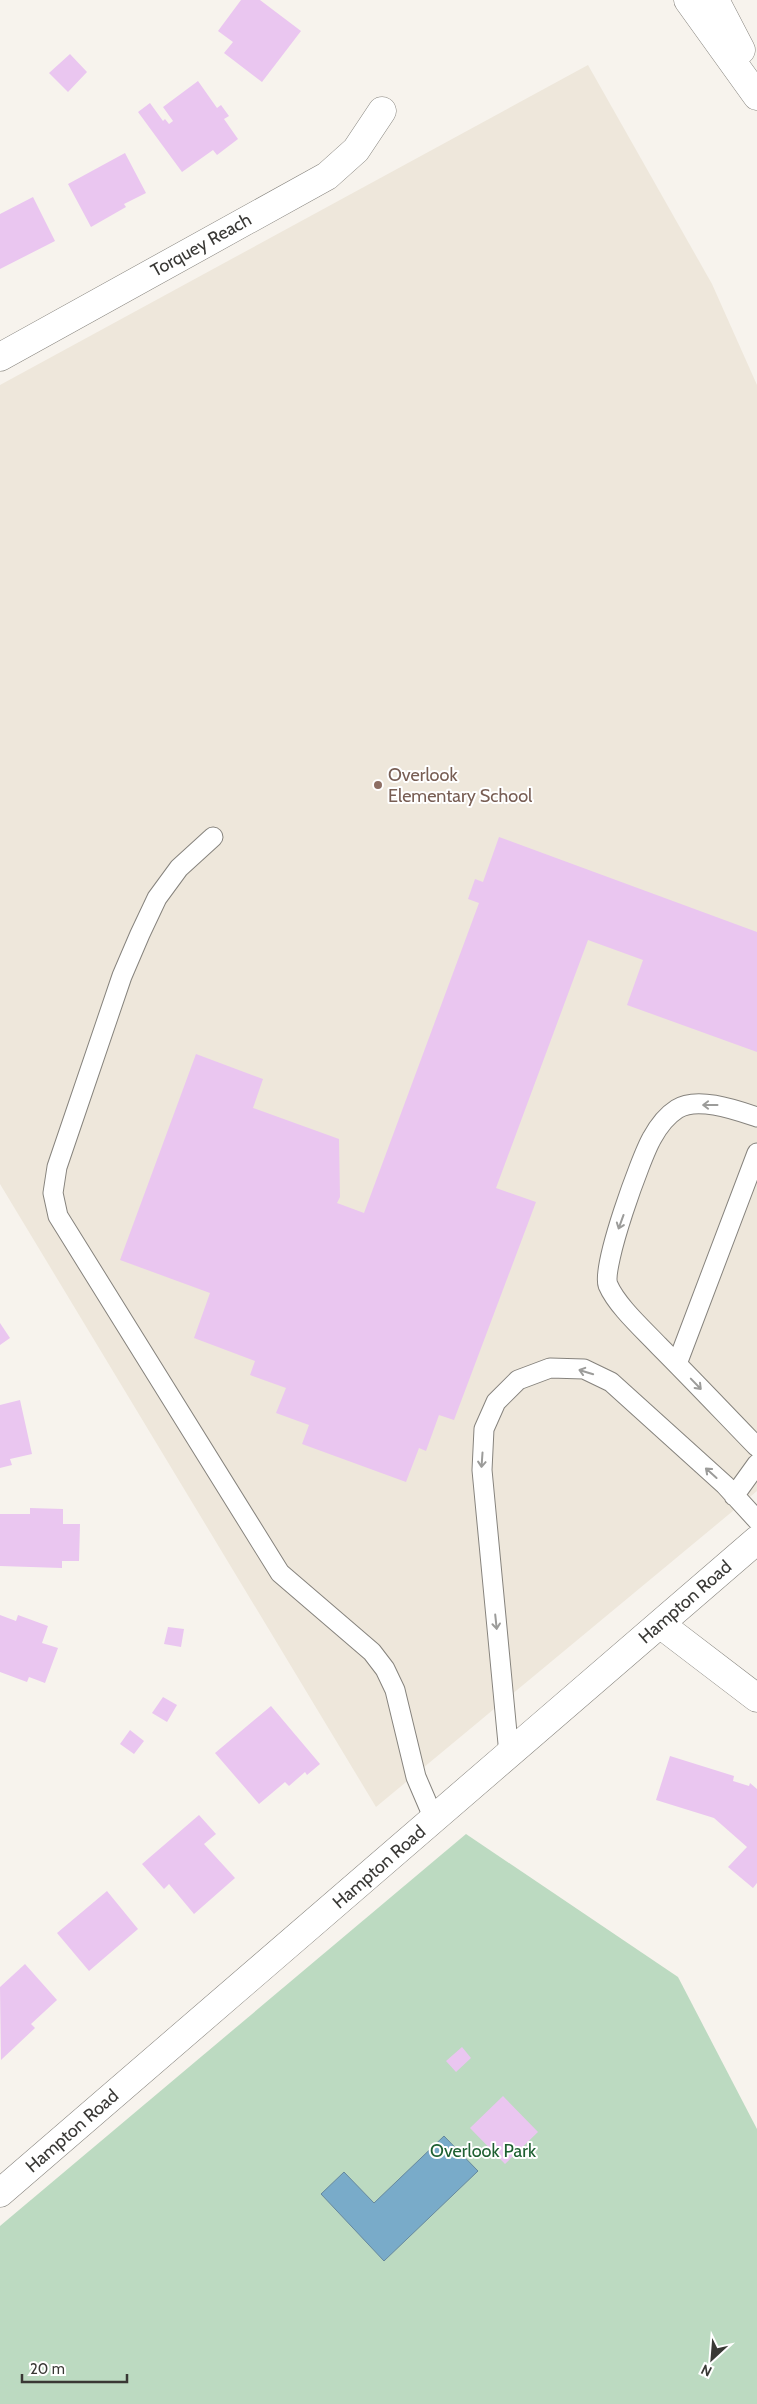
<svg xmlns="http://www.w3.org/2000/svg" width="757" height="2404" font-family="Cabin,sans-serif">
  <style>
    .built { fill: #eee7db }
    .green { fill: #bcdac1 }
    .water { fill: #79abc9; stroke: #66889d }
    .building { fill: #eac6f0 }
    .lines { fill: none; stroke-linecap: round; stroke-linejoin: round }
    .service-casing { stroke: #86837d; stroke-width: 21 }
    .minor-casing { stroke: #86837d; stroke-width: 29 }
    .motorway-casing { stroke: #86837d; stroke-width: 29 }
    .service { stroke: #fff; stroke-width: 19 }
    .minor { stroke: #fff; stroke-width: 28 }
    .motorway { stroke: #fff; stroke-width: 28 }
    .oneway { stroke: #9c9c9a }
    .education-dot { fill: #8d6e63; stroke: #fff; stroke-width: 2 }
    .labels { text-anchor: middle; stroke-width: 4; stroke-linejoin: round; paint-order: stroke }
    .street-label { font-size: 18px; fill: #393835; stroke: #fff }
    .education-label { font-size: 18px; fill: #785e54; stroke: #fff; text-anchor: start }
    .park-label { font-size: 18px; fill: #1e6032; stroke: #fff }
  </style>
  <rect width="100%" height="100%" fill="#f7f3ed"/>
  <path class="built" d="M588,65L712,284L757,385V1491L376,1807L0,1184V385Z"/>
  <path class="green" d="M466,1834L678,1977L757,2129V2404H0V2226Z"/>
  <path class="water" d="M444,2136L478,2171L384,2261L321,2194L344,2172L374,2203Z"/>
  <path class="building" d="M241,0H260L301,31L262,82L224,53L233,42L218,31Z
    M70,54L87,72L68,92L49,73Z
    M198,81L217,108L221,105L229,116L224,119L238,139L217,155L213,150L182,172L138,112L150,103L163,121L165,119L169,124L173,121L163,107Z
    M125,153L146,193L124,204L126,207L91,227L68,184Z
    M33,197L55,241L0,269V214Z
    M499,837L757,932V1052L627,1005L643,960L588,940L496,1188L536,1202L454,1420L439,1415L426,1451L419,1448L406,1482L302,1444L309,1425L276,1413L286,1388L250,1375L255,1361L194,1338L210,1293L120,1260L196,1054L263,1079L253,1108L339,1139L340,1197L337,1203L364,1213L479,903L468,899L475,879L483,882Z
    M0,1323L10,1338L0,1345Z
    M20,1400L32,1454L10,1459L12,1465L0,1468V1405Z
    M30,1508L63,1509V1524H80L79,1561H62V1568L0,1566V1514H30Z
    M0,1615L16,1621L18,1615L48,1626L42,1643L58,1648L45,1683L29,1677L27,1682L0,1672Z
    M168,1627L184,1629L181,1647L164,1644Z
    M163,1697L177,1705L167,1722L152,1713Z
    M271,1706L320,1764L307,1775L305,1772L289,1786L285,1782L259,1804L215,1753Z
    M130,1730L144,1741L134,1754L120,1744Z
    M670,1756L734,1776L733,1781L749,1786L750,1783L757,1789V1883L753,1888L728,1867L747,1847L714,1818L656,1800Z
    M199,1815L216,1834L204,1844L235,1878L194,1914L169,1884L164,1889L142,1864Z
    M107,1891L138,1929L89,1971L57,1933Z
    M25,1964L57,2000L31,2024L35,2028L1,2060L0,1987Z
    M462,2047L471,2058L456,2072L446,2061Z
    M503,2096L538,2132L505,2164L470,2128Z"/>
  <g class="lines">
    <defs>
      <path id="service" d="M213,837L179,868L157,898L140,934L122,976L57,1167L53,1193L58,1216L280,1573L372,1652L385,1669L395,1690L416,1777L434,1819
        M757,1117C736,1110 697,1096 677,1109C666,1116 658,1127 652,1138C641,1157 601,1267 608,1285C617,1306 644,1330 659,1346C692,1379 724,1413 757,1447
        M677,1364L757,1153
        M734,1496L757,1464
        M509,1754L482,1470L484,1429L496,1402L518,1380L550,1368L584,1369L611,1382L725,1485L757,1520"/>
      <path id="minor" d="M0,357L327,176L356,150L382,111
        M660,1624L757,1698
        M0,2193L757,1540"/>
      <path id="motorway" d="M688,0L757,96
        M715,0L741,50"/>
    </defs>
    <use href="#service" class="service-casing"/>
    <use href="#minor" class="minor-casing"/>
    <use href="#motorway" class="motorway-casing"/>
    <use href="#service" class="service"/>
    <use href="#minor" class="minor"/>
    <use href="#motorway" class="motorway"/>
  </g>
  <defs><path id="oneway-shaft" d="M-6 0H5M1.5-3L5.5 0L1.5 3" fill="none" stroke-width="1.6" stroke-linecap="round" stroke-linejoin="round" transform="scale(1.25)"/></defs>
  <g class="oneway">
    <use href="#oneway-shaft" transform="translate(710 1105) rotate(180)"/>
    <use href="#oneway-shaft" transform="translate(621 1222) rotate(110)"/>
    <use href="#oneway-shaft" transform="translate(586 1372) rotate(-163)"/>
    <use href="#oneway-shaft" transform="translate(696 1384) rotate(46)"/>
    <use href="#oneway-shaft" transform="translate(482 1460) rotate(94)"/>
    <use href="#oneway-shaft" transform="translate(711 1473) rotate(-138)"/>
    <use href="#oneway-shaft" transform="translate(496 1622) rotate(84)"/>
  </g>
  <circle class="education-dot" cx="378" cy="785" r="5"/>
  <g class="labels">
    <g class="street-label">
      <text transform="translate(201 245) rotate(-29)" y="6">Torquey Reach</text>
      <text transform="translate(685 1602) rotate(-41)" y="6">Hampton Road</text>
      <text transform="translate(379 1867) rotate(-41)" y="6">Hampton Road</text>
      <text transform="translate(72 2131) rotate(-41)" y="6">Hampton Road</text>
    </g>
    <g class="education-label">
      <text x="388" y="781">Overlook<tspan x="388" dy="21">Elementary School</tspan></text>
    </g>
    <g class="park-label">
      <text x="483" y="2157">Overlook Park</text>
    </g>
  </g>
  <g transform="translate(712 2359) rotate(206)" stroke="#ffffff" stroke-width="4" paint-order="stroke">
  <path d="M0-4L9 19L0 12L-9 19Z" fill="#393835"/>
  <text y="-8" font-size="14" font-weight="bold" text-anchor="middle" fill="#393835">N</text>
  </g>
  <path d="M22 2374v8h105v-8" fill="none" stroke="#393835" stroke-width="2.5"/>
  <text x="30" y="2374" font-size="15" fill="#393835" stroke="#ffffff" stroke-width="4" paint-order="stroke">20 m</text>
</svg>
